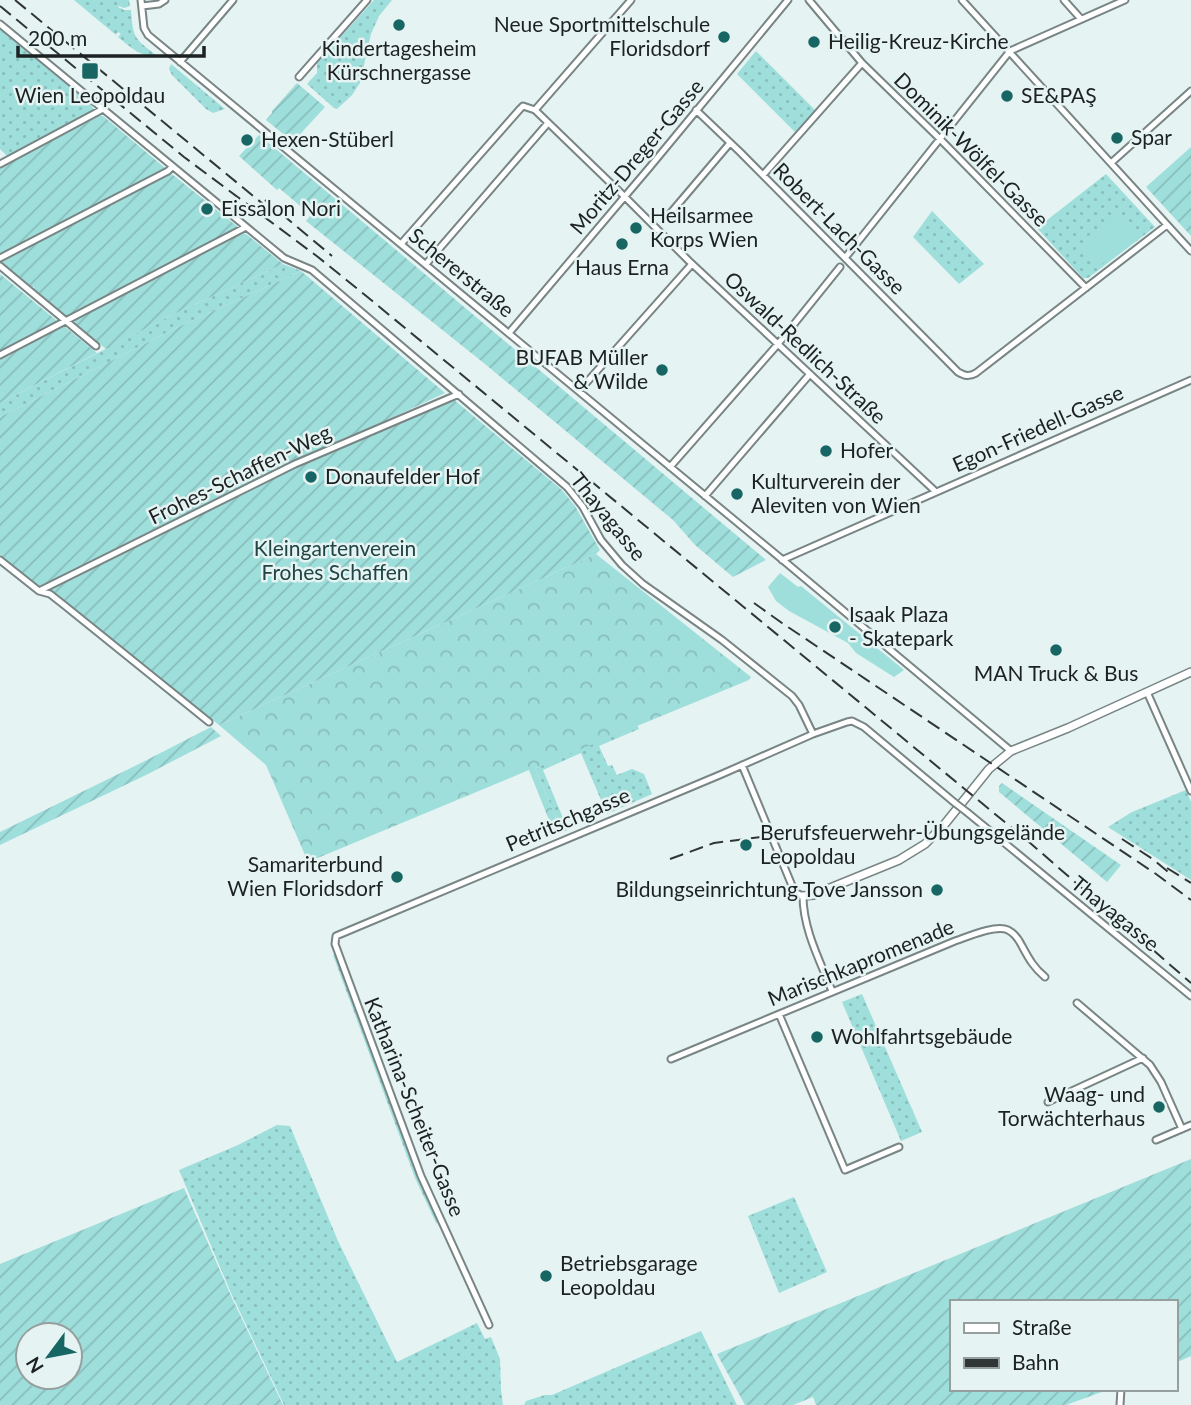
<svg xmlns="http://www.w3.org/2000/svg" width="1191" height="1405" font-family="Lato,sans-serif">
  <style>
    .grass { fill: url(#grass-dots) }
    .forest { fill: url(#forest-crowns) }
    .garden { fill: url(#garden-furrows); fill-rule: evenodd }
    .pitch { fill: #9ededb }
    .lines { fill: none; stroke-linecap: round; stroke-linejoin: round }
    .street-casing { stroke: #788584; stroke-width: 9 }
    .secondary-casing { stroke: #788584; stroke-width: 10 }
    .street { stroke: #fff; stroke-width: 5 }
    .secondary { stroke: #fff; stroke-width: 7 }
    .rail { stroke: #303636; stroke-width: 2; stroke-dasharray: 14 7; stroke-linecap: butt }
    .street-bridge-casing { stroke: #788584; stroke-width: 9; stroke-linecap: butt }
    .street-bridge { stroke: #fff; stroke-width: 5 }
    .poi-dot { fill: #186664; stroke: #e5f3f2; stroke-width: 2.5 }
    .labels { text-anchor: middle; stroke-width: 5; stroke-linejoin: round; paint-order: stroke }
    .poi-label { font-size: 21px; fill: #1c2121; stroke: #e5f3f2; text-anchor: start }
    .street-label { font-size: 21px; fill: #1c2121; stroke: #e5f3f2 }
    .park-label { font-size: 21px; fill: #204544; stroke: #e5f3f2 }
  </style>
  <defs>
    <pattern id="grass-dots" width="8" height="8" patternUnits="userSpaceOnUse" patternTransform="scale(1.75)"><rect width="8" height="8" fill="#9ededb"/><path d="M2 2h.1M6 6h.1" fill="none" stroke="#88bebc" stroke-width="1.8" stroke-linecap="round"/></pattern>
    <pattern id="forest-crowns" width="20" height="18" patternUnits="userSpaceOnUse" patternTransform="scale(1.75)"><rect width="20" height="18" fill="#9ededb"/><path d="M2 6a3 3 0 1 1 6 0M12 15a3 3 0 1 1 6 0" fill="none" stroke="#88bebc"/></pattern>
    <pattern id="garden-furrows" width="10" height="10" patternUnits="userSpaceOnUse" patternTransform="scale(1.75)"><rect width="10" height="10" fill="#9ededb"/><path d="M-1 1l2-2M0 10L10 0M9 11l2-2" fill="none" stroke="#88bebc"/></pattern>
  </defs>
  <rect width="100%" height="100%" fill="#e5f3f2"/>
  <path class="grass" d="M74,0H129L130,6L124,8L119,6L118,7L124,10H131C133,38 134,38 156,55C142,59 128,45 118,37L121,34L118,32L116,35Z
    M374,0H392L379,16L371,34L360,83L352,95L337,109L334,108L307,84L317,73V63Z
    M0,29L91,104L94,110L92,113L8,157L0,149Z
    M756,51L815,110L795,132L737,74Z
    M171,64L225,109L213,113L206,109L172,75L169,69Z
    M1106,174L1155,227L1088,278H1083L1037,228Z
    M932,211L984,264L959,284L913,237Z
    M283,264L301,271L174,329L0,417V403L174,314Z
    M637,725L639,729L599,746L608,766L612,765L617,775L632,769L644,774L652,794L607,814L581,753L543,770L568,830L562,832L535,768Z
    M1186,790L1191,802V880L1108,827L1132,812Z
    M335,954L415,1170L436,1217L437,1225L415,1178L333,955Z
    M862,994L922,1132L901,1141L842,1002Z
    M277,1125L290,1126L338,1241L397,1362L477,1323L485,1339L491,1337L500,1359L501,1390L503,1405H284L231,1293L179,1170L238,1145Z
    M794,1197L827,1272L779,1293L748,1216Z
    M701,1331L737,1405H524L526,1401L545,1395H552Z"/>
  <path class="forest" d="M596,554L751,677L749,680L535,768L562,832L555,835L529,770L308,862L266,765L219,725Z"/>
  <path class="garden" d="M297,83L325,107L293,142L266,120L272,113V111Z
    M99,116H103L165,168L164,171L0,255V168Z
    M259,135L766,560L733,577L695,545L673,520L485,364L306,221L311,215L279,188L277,190L239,156Z
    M1191,147V236L1146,187Z
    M169,174L173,175L238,227L237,230L70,316H66L34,289V287H32L2,263V260Z
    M241,233L246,234L283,264L174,314L106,349L74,323L75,319Z
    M301,271L445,393L357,434L346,437L142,535L38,587L0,555V417L174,329Z
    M0,274L56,320L57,323L0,352Z
    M60,327H65L97,353L0,403V357Z
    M453,399L562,490L575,506L600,550L596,554L219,725L50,589L291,469Z
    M211,727L221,736L146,775L0,845V832L141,763Z
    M1002,783L1121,865L1107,882L999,792V786Z
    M1191,1159V1356L1175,1363V1302H951V1389H1110L1066,1405H816L813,1397L793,1405H745L717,1354Z
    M184,1188L232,1298L283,1405H0V1264ZM28,1335H70V1377H28Z"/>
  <path class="pitch" d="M1115,214L1137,238L1097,268L1079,248L1087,241L1086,238Z
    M780,573L798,587L801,586L904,670L894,677L856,653L848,643L789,611L776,601L768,587Z"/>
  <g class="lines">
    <defs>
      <path id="street" d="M141,0L144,28L148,35L790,566L1011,751
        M809,0L862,63L940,139L1086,288
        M962,0L1191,251
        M1064,0L1081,19
        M142,6L159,4L165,0
        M0,24L284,258L312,270L567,487L583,507L601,540L622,565L643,584L722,640L792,696L799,705L813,734
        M180,62L233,0
        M299,77L367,0
        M535,110L631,0
        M696,110L740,152L958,372C965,376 969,377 976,373L1167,225
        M1111,163L1191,91
        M0,164L103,109
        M763,175L862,63
        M668,216L730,143
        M401,244L520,109L523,106L535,110L625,197L689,261L935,491
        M0,258L168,171L172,167
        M845,258L1010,51L1125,0
        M426,264L548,123
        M0,266L96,346
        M509,333L649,168L788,0
        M0,355L246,227
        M579,391L692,264
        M670,467L778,344L840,267
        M705,496L810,374
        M0,560L39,591L50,594L64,605L209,722
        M782,560L1191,380
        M39,591L295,464L459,394
        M1147,692L1191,791
        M742,765L793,888L796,893L803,896C803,929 820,961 832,991
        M968,813L1191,996
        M1077,1003L1150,1065L1161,1082L1182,1129
        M779,1014L845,1170L899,1147
        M671,1059L955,941C967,937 996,924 1008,930C1014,933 1019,940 1022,946C1029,959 1034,968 1045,977
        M1048,1102L1143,1058
        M1156,1140L1191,1125
        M489,1325L421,1176L335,944L336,936L722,774L813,734L847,722L852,721L864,727L955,803
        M1120,1405L1121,1389"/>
      <path id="secondary" d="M803,896L813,895L899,860L925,844L944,825L989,769L1011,751L1068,728L1191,672"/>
    </defs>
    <use href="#street" class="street-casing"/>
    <use href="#secondary" class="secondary-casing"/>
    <use href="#street" class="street"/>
    <use href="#secondary" class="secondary"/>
    <path class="rail" d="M15,0L269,209
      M0,6L184,157L318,257L365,295L1029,842L1191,983
      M265,200L332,256
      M754,603L782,623L1156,874L1191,900
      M1122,839L1154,860L1173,876
      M670,859L714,843L761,837
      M1167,868L1191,883"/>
    <defs>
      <path id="street-bridge" d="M955,803L968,813"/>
    </defs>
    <use href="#street-bridge" class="street-bridge-casing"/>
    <use href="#street-bridge" class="street-bridge"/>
  </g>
  <g class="poi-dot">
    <circle cx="399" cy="25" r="7"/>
    <circle cx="724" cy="37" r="7"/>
    <circle cx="814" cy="42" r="7"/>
    <rect x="81" y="62" width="18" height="18" rx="3.5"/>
    <circle cx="1007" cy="96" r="7"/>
    <circle cx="1117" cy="138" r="7"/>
    <circle cx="247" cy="140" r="7"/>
    <circle cx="207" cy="209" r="7"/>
    <circle cx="636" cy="228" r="7"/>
    <circle cx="622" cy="244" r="7"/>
    <circle cx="662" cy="370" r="7"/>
    <circle cx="826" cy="451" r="7"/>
    <circle cx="311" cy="477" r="7"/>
    <circle cx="737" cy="494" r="7"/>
    <circle cx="835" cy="627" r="7"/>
    <circle cx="1056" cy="650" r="7"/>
    <circle cx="746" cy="845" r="7"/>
    <circle cx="397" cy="877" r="7"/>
    <circle cx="937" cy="890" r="7"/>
    <circle cx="817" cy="1037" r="7"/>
    <circle cx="1159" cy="1107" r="7"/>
    <circle cx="546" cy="1276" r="7"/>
  </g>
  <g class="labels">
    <g class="poi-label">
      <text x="710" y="32" text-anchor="end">Neue Sportmittelschule<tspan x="710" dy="24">Floridsdorf</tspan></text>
      <text x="828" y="49">Heilig-Kreuz-Kirche</text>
      <text x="399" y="56" text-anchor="middle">Kindertagesheim<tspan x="399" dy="24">Kürschnergasse</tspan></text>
      <text x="90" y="103" text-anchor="middle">Wien Leopoldau</text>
      <text x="1021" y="103">SE&amp;PAŞ</text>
      <text x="1131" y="145">Spar</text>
      <text x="261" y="147">Hexen-Stüberl</text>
      <text x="221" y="216">Eissalon Nori</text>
      <text x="650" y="223">Heilsarmee<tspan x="650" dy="24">Korps Wien</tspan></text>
      <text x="622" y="275" text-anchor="middle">Haus Erna</text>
      <text x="648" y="365" text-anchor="end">BUFAB Müller<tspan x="648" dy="24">&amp; Wilde</tspan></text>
      <text x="840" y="458">Hofer</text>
      <text x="325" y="484">Donaufelder Hof</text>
      <text x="751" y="489">Kulturverein der<tspan x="751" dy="24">Aleviten von Wien</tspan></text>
      <text x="849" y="622">Isaak Plaza<tspan x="849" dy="24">- Skatepark</tspan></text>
      <text x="1056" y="681" text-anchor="middle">MAN Truck &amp; Bus</text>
      <text x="760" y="840">Berufsfeuerwehr-Übungsgelände<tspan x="760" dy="24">Leopoldau</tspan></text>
      <text x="383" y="872" text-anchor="end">Samariterbund<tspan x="383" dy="24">Wien Floridsdorf</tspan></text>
      <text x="923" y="897" text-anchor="end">Bildungseinrichtung Tove Jansson</text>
      <text x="831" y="1044">Wohlfahrtsgebäude</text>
      <text x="1145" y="1102" text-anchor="end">Waag- und<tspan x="1145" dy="24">Torwächterhaus</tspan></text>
      <text x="560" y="1271">Betriebsgarage<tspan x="560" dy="24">Leopoldau</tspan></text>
    </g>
    <g class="street-label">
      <text transform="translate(971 150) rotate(45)" y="7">Dominik-Wölfel-Gasse</text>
      <text transform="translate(637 157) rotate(-50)" y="7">Moritz-Dreger-Gasse</text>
      <text transform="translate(839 229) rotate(45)" y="7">Robert-Lach-Gasse</text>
      <text transform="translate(461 273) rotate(39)" y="7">Schererstraße</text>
      <text transform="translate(805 348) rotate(43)" y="7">Oswald-Redlich-Straße</text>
      <text transform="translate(1038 429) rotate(-24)" y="7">Egon-Friedell-Gasse</text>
      <text transform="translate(240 475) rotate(-26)" y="7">Frohes-Schaffen-Weg</text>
      <text transform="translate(608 517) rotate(51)" y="7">Thayagasse</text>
      <text transform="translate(568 820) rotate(-23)" y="7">Petritschgasse</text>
      <text transform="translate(1115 914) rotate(39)" y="7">Thayagasse</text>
      <text transform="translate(861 963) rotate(-22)" y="7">Marischkapromenade</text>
      <text transform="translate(414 1107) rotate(68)" y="7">Katharina-Scheiter-Gasse</text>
    </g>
    <g class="park-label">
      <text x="335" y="556">Kleingartenverein<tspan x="335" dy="24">Frohes Schaffen</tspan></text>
    </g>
  </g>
  <rect x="950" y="1300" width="228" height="91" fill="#e5f3f2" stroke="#959f9e" stroke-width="2"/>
  <rect x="964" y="1323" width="35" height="10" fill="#ffffff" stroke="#959f9e" stroke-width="2"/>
  <text x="1012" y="1335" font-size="21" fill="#1c2121">Straße</text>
  <rect x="964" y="1358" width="35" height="10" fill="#303636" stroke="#959f9e" stroke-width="2"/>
  <text x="1012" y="1370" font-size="21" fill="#1c2121">Bahn</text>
  <g transform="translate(49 1356) rotate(238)"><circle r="33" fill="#e5f3f2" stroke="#959f9e" stroke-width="2"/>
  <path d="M0-5L12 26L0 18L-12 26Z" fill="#186664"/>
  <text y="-10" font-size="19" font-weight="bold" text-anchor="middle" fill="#1c2121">N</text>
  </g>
  <path d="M18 46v10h186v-10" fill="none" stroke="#1c2121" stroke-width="3.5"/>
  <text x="28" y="46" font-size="21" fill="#1c2121" stroke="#e5f3f2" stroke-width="5" paint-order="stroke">200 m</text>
</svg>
